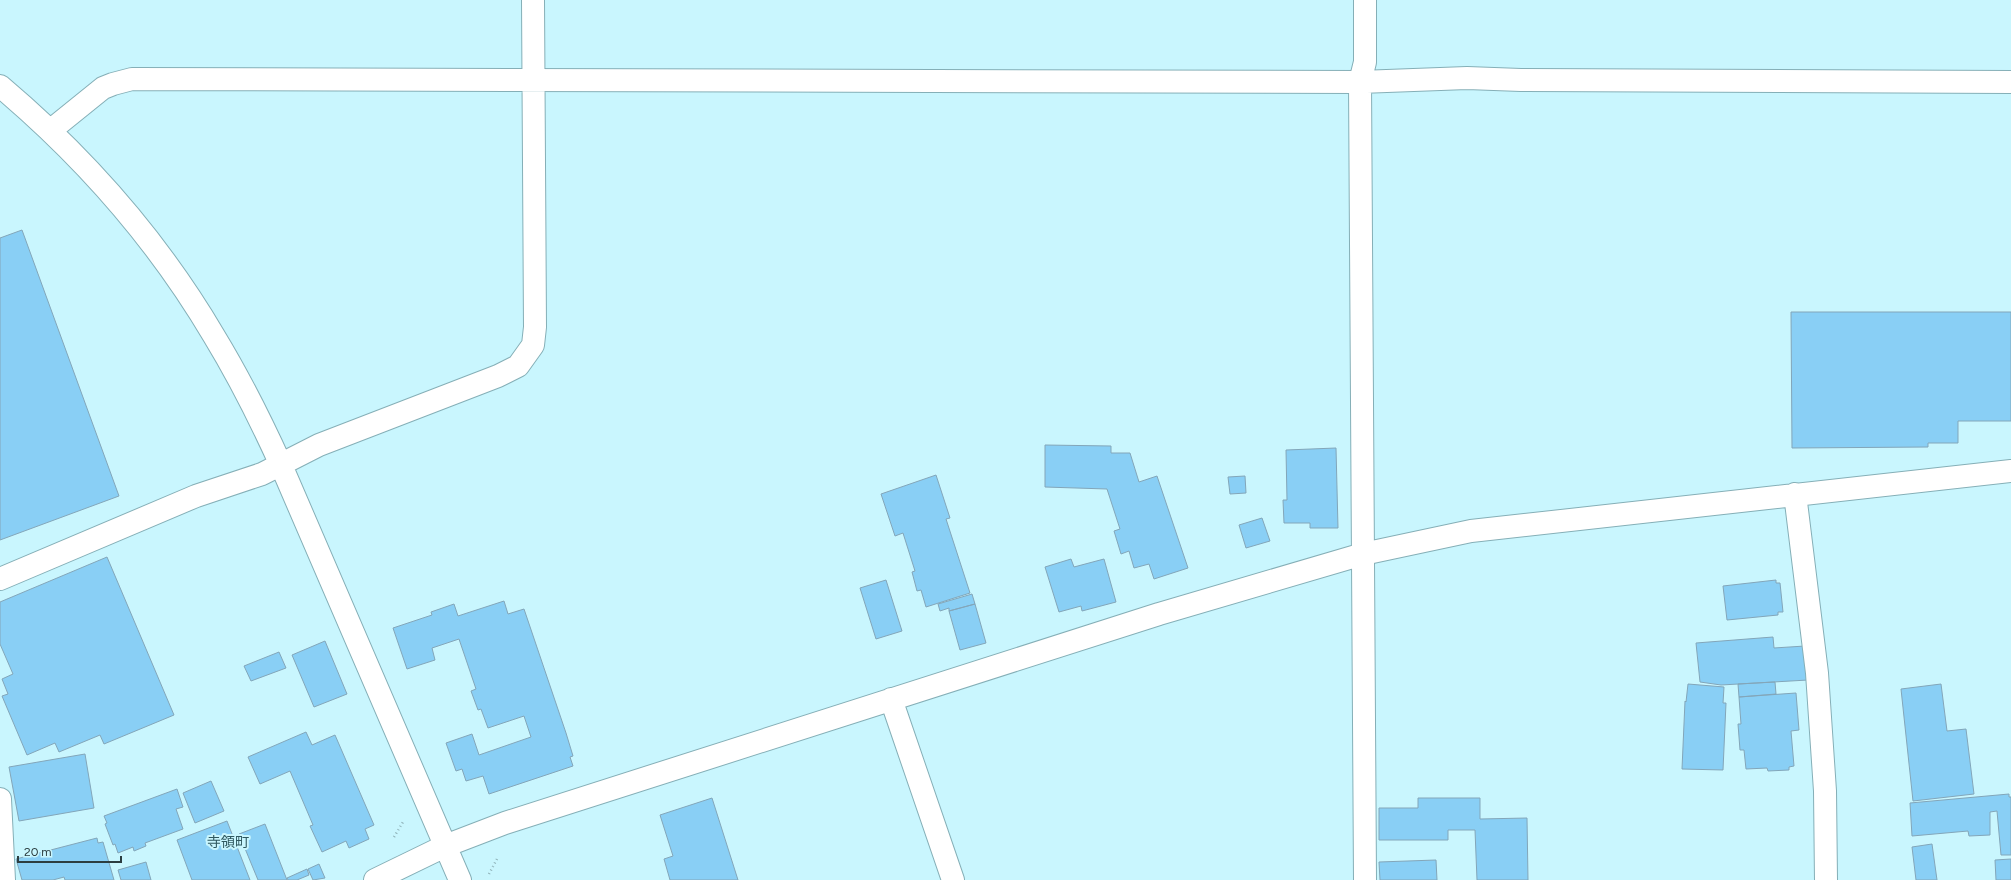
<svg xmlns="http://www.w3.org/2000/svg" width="2011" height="880" font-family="Figtree,'Noto Sans JP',sans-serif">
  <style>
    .building { fill: #89cff5; stroke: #83a6b9 }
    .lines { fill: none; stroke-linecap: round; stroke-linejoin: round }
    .minor-casing { stroke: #85afb7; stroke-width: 24 }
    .path { stroke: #8fb2b8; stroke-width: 2.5; stroke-dasharray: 1 3; stroke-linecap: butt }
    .minor { stroke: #fff; stroke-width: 22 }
    .labels { text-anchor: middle; stroke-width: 4; stroke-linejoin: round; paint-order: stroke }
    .quarter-label { font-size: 14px; fill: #2f585f; stroke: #c9f6fe }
  </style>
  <rect width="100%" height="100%" fill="#c9f6fe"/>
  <path class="building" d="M22,230L119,496L0,540V238Z
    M1791,312H2011V421H1958V443H1928V447L1792,448Z
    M1045,445L1111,446V453H1130L1139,482L1157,476L1188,568L1154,579L1149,564L1134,568L1129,551L1121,554L1114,531L1120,529L1107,489L1045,487Z
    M1336,448L1338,528H1310V523H1284L1283,500H1287L1286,450Z
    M936,475L950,518L946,519L970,593L926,607L921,590L917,591L912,572L915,571L903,533L895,536L881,494Z
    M1245,476L1246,493L1230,494L1228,477Z
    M1262,518L1270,541L1246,548L1239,525Z
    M107,557L174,715L104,744L100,735L59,752L55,743L27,755L2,696L8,694L2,679L13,674L0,644V602Z
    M1071,559L1074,567L1104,559L1116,602L1082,611L1081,606L1059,612L1045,567Z
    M886,580L902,631L876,639L860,588Z
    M1776,580V583H1780L1783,612H1778V615L1727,620L1723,586Z
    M972,594L975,604L949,611V608L940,611L938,604Z
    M504,601L508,614L524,609L566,733L573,756L570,757L573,766L489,794L483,776L466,781L462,769L456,771L446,743L472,734L479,755L531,737L524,716L488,728L481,709L478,710L471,691L476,689L459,639L432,648L435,660L407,669L393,628L432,615L431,612L454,604L458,616Z
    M975,604L986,643L960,650L949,611Z
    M1773,637L1774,648L1805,646L1808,680L1721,685L1700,682L1696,643Z
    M325,641L347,694L314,707L292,655Z
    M279,652L286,668L251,681L244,666Z
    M1775,682L1776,694L1739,697L1738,684Z
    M1688,684L1724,687L1723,703H1726L1723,770L1682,769L1685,701L1686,702Z
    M1941,684L1947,731L1966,729L1974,794L1913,801L1901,689Z
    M1796,693L1799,730L1791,731L1794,766L1789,767V770L1768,771L1767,768L1746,769L1744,750H1740L1738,724H1741L1739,697Z
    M306,732L312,745L335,735L374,825L365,829L369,839L349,848L346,841L322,852L310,826L313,825L290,771L260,784L248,757Z
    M85,754L94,808L19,821L9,767Z
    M211,781L224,811L195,823L183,793Z
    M177,789L183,807L176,809L183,829L145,843L146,846L134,851L133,847L118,853L115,844L113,845L105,824L107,823L104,816Z
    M2009,794V797H2011V855H2001L1997,811L1990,812V835L1969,836L1968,831L1912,836L1910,803Z
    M712,798L738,880H670L664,859L673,856L660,815Z
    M1418,798H1480V819L1527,818L1528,880H1477L1475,830H1448V840H1379V808H1418Z
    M227,821L250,880H192L177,840Z
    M265,824L287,880H258L239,834Z
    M97,838L98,843L103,842L114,880H65L64,877L53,880H22L16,859Z
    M1932,844L1937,880H1916L1912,847Z
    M2011,859V880H1996L1995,860Z
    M1436,860L1437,880H1380L1379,862Z
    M146,862L151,880H121L118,870Z
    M319,864L325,878L313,880L308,869Z
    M307,869L309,875L297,880H288L287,878Z"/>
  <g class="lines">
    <defs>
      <path id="minor" d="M0,86C84,157 158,241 214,336C239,377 261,421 281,465L460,880
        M51,130L103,88L113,84L132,79L1360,82L1467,78L1521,80L2011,82
        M1795,494L1817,673L1825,791L1826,880
        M0,579L196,496L262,474L319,445L498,376L518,366L533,345L535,327L533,0
        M891,699L953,880
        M0,799L4,880
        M375,880L445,846L505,823L1159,614L1363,554L1471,531L2011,471
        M1365,880L1360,82L1365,62V0"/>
    </defs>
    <use href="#minor" class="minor-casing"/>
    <path class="path" d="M394,837L403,822
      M489,874L498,857"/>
    <use href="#minor" class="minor"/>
  </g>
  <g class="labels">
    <g class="quarter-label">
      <text x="228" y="847">寺領町</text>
    </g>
  </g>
  <path d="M18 856v6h103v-6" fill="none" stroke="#2b3d40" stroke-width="2"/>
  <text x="24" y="856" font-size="12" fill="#2b3d40" stroke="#c9f6fe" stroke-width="3" paint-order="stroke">20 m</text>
</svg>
